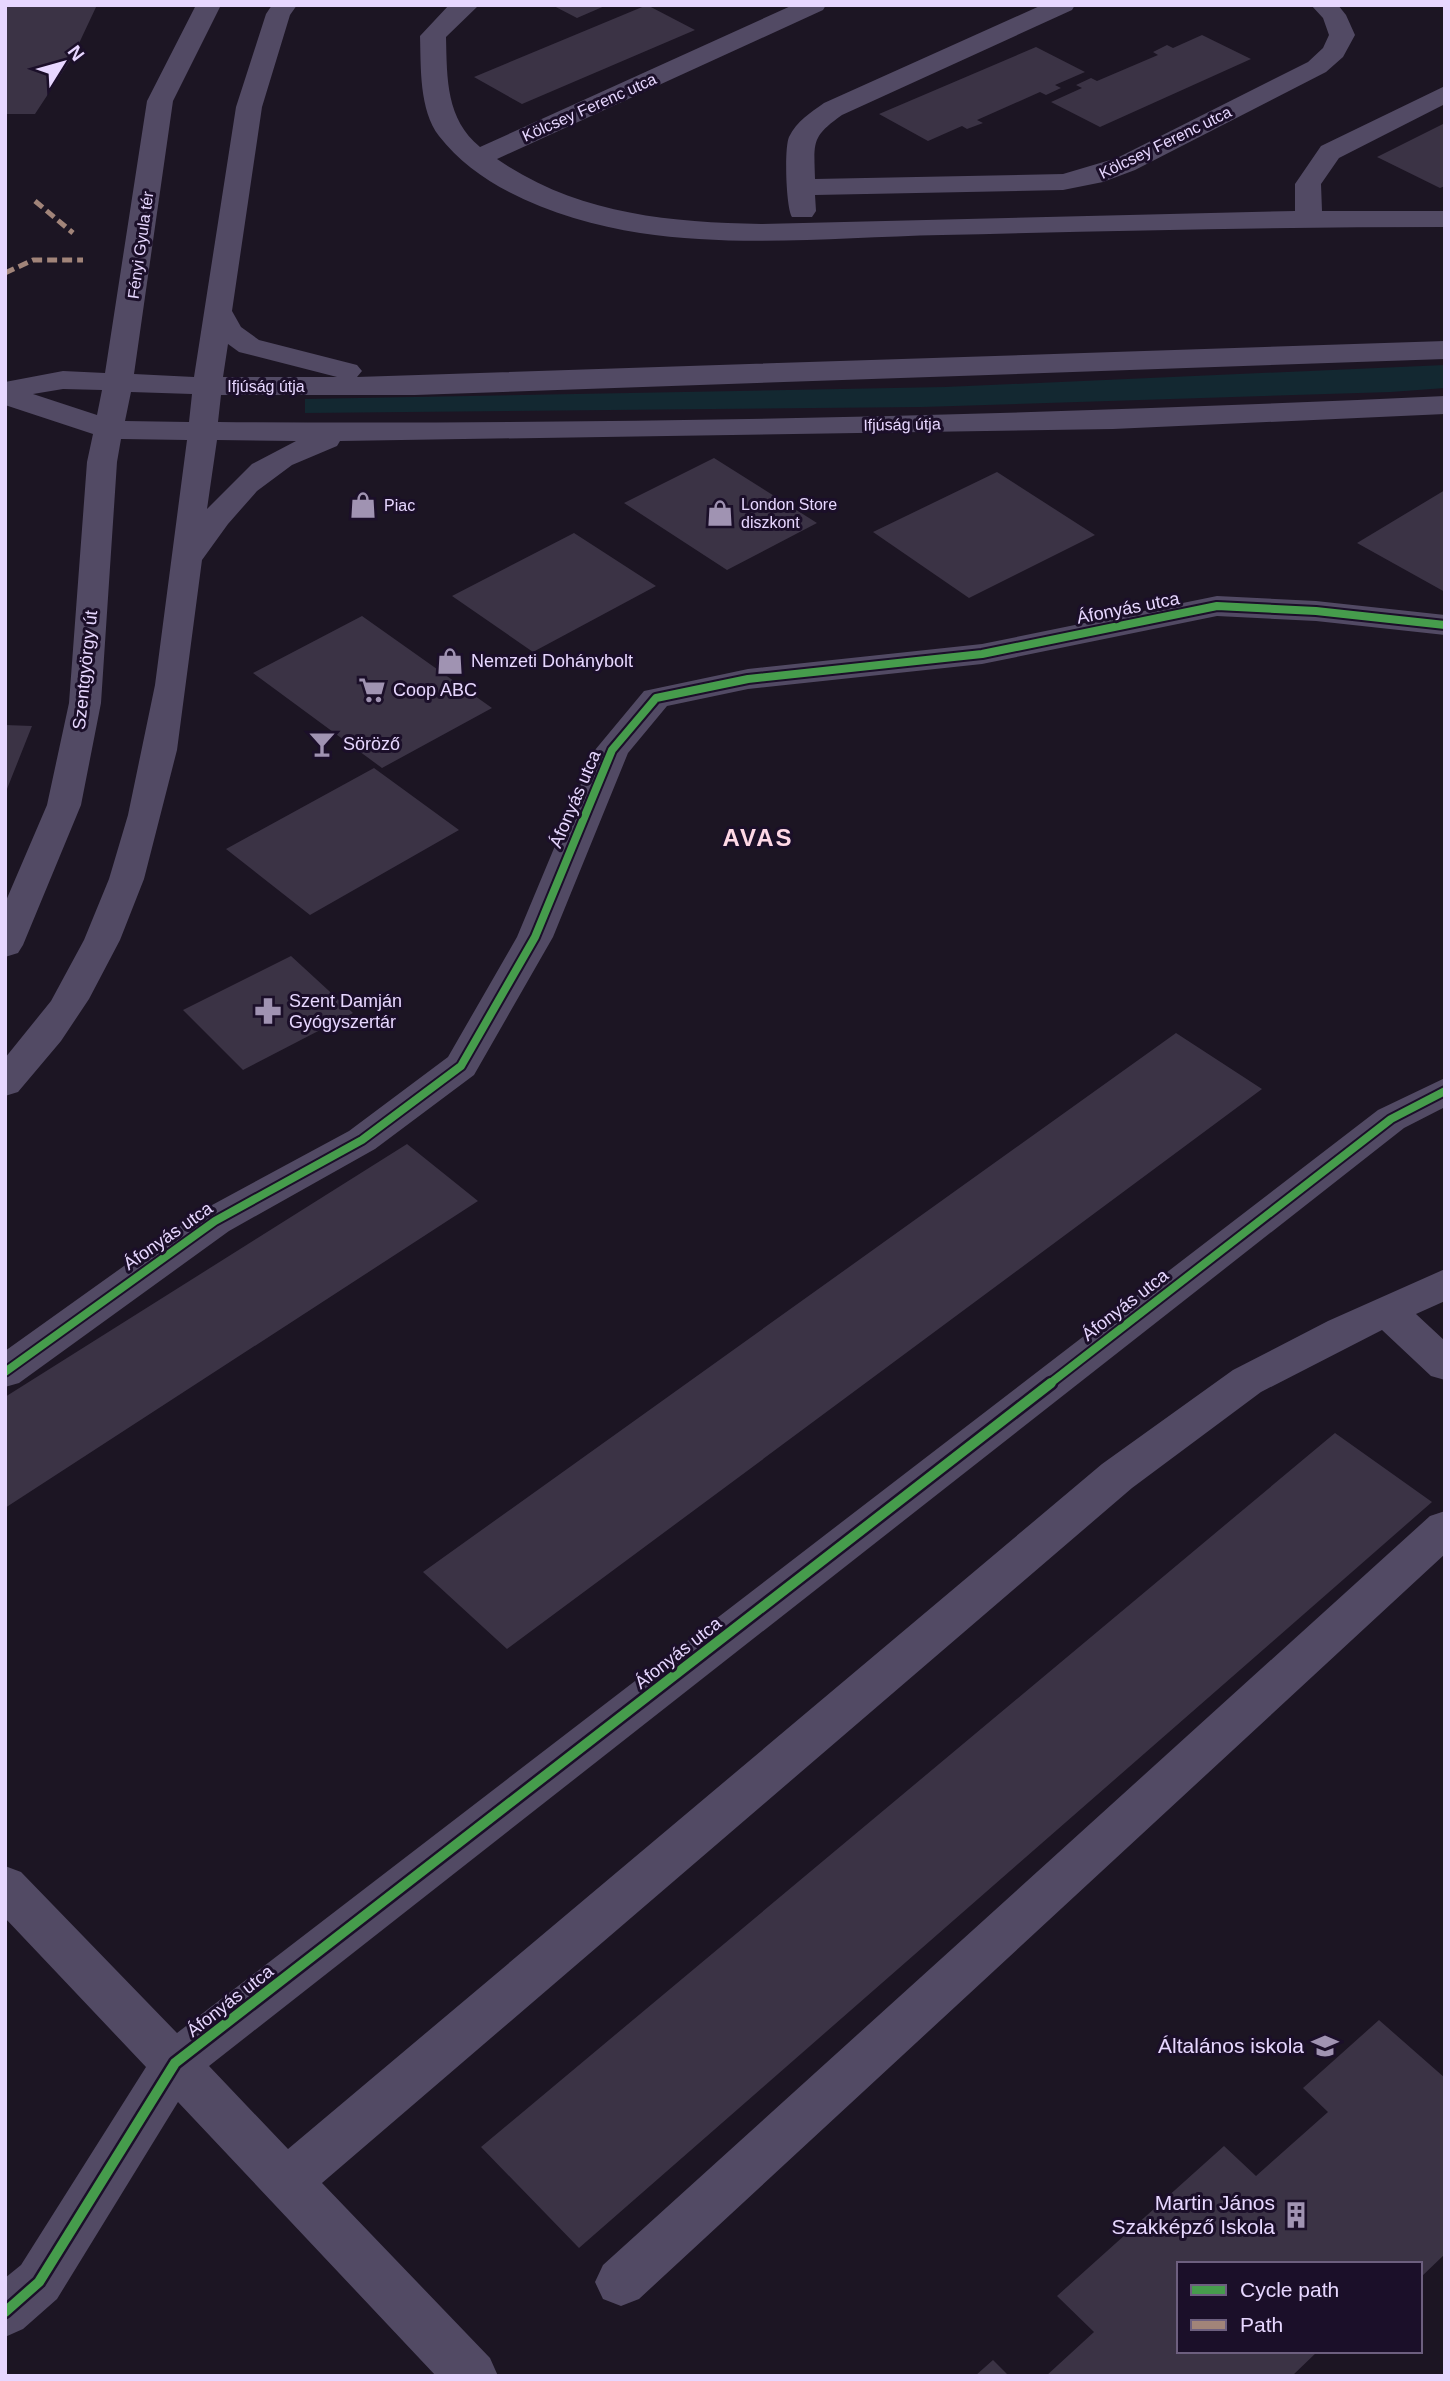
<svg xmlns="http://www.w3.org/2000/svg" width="1450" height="2381" font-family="Helvetica,sans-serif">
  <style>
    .green { fill: #132831 }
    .building { fill: #3b3345 }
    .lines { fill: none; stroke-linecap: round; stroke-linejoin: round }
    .minor { fill: #524a64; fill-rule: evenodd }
    .quiet { stroke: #a18479; stroke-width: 5; stroke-dasharray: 10 5; stroke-linecap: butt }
    .cycleway-far2-casing { stroke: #1b0f29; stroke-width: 10 }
    .cycleway-far1-casing { stroke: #1b0f29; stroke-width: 12 }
    .cycleway-casing { stroke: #1b0f29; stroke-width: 15 }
    .cycleway-far2 { stroke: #469c4c; stroke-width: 6 }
    .cycleway-far1 { stroke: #469c4c; stroke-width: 8 }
    .cycleway { stroke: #469c4c; stroke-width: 10 }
    .labels { text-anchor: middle; stroke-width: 6; stroke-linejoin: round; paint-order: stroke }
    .far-street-label { font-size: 16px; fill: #e7d7ff; stroke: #1b0f29 }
    .far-poi-label { font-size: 16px; fill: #e7d7ff; stroke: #1b0f29; text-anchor: start }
    .street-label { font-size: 18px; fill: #e7d7ff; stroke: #1b0f29 }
    .poi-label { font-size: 18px; fill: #e7d7ff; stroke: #1b0f29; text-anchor: start }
    .near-poi-label { font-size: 21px; fill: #e7d7ff; stroke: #1b0f29; text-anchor: end }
    .district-label { font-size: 24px; font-weight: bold; letter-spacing: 2px; fill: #ffd9e6; stroke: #1b0f29 }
  </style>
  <rect width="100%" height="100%" fill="#1c1523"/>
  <path class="green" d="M1445,365V388L1391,392L922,407L305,413V399L945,387Z"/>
  <path class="building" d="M5,5H97L73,56L35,114H5Z
    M552,5H607L577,18Z
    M647,5L695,30L522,104L474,77Z
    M1202,35L1251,59L1100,127L1051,102L1082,88L1076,85L1091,78L1097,81L1158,55L1153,52L1167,45L1173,48Z
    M1036,47L1085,72L1055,85L1061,88L1046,95L1040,92L977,120L983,123L967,129L962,126L928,141L879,114Z
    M1445,123V186L1440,188L1377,157Z
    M714,458L817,523L727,570L624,503Z
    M997,472L1095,535L969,598L873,532Z
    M1445,490V592L1357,543Z
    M574,533L656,586L533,652L452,596Z
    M362,616L492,708L382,768L253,673Z
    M5,725L32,726L5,794Z
    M374,768L459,830L310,915L226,849Z
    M291,956L353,1013L243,1070L183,1010Z
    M1176,1033L1262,1089L507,1649L423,1572Z
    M407,1144L478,1201L5,1508V1397Z
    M1335,1433L1432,1502L579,2248L481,2147Z
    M1379,2020L1445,2078V2254L1420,2278V2264H1179V2351H1318L1292,2376H1046L1094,2332L1057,2296L1224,2146L1256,2176L1328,2112L1303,2088Z
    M993,2360L1009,2376H975Z"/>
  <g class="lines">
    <path class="minor" d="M196,5H221L173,101L134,374L194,377L236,107L266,14L272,5H297L290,15L262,107L232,311L241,327L259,340L357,365L362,371L357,377L1445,341V359L415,395H221L218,422C627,425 1036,415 1445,396V414L1113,429L340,441L337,446L292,465L257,491L228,524L202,560L177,750L144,879L120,940L89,999L61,1041L18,1092L5,1096V1058L51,1001L84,940L109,879L128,815L155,685L187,440L121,439L117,462L101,703L81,805L23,945L18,953L5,957V903L47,805L69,703L87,462L93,434L5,405V382L63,371L105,373L147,101ZM228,344L239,352L337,377H223ZM63,389L102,390L97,415L33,394ZM131,392L192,394L189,422L125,421ZM217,440L296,441L252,464L207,509Z
      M449,5H479L446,37C447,79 446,119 480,147L793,5H826L823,10L497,159C577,214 667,222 761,224L1295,211V184L1321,146L1445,86V104L1339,158L1321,184L1322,211H1445V227C1277,227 1110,231 942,235C842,237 740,248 640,233C570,222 484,194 439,136C419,110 421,67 420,36Z
      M1042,5H1075L1072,10L842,115C811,137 814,142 815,179L1063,174L1117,158L1308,62L1323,48L1329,35L1323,18L1311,5H1338L1346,15L1355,35L1343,57L1326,72L1135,170L1103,182L1063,190L815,195L816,211L812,217H792C786,208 784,148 789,137C797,121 810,113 824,103Z
      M1217,596L1316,601L1445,615V635L1316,621L1217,616L982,664L748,689L667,706L628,753L553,937L474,1075L375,1149L229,1231L19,1383L5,1387V1351L201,1211L349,1131L448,1057L517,937L595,750L644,691L748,669L982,644Z
      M1445,1078V1107L1404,1128L209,2066L288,2149L1102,1464L1233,1370L1328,1321L1445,1269V1301L1416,1314L1445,1341V1380L1431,1376L1382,1330L1261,1392L1132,1488L322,2183L490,2358L498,2376H436L178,2102L57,2299L23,2329L5,2337V2278L21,2265L146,2067L5,1918V1866L21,1872L177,2033L1378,1110Z
      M1445,1511V1554L639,2299L621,2306L603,2299L595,2282L603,2265L1430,1516Z"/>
    <path class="quiet" d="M35,201L73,233
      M5,273L33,260H83"/>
    <defs>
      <path id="cycleway-far2" d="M1210,607H1244"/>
      <path id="cycleway-far1" d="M5,1372L215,1221L362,1140L461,1066L535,937L612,750L656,698L748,679L982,654L1217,606L1316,611L1445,625
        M1048,1385L1391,1119L1445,1091"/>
      <path id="cycleway" d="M5,2312L39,2282L175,2063L1051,1383"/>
    </defs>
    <use href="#cycleway-far2" class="cycleway-far2-casing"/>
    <use href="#cycleway-far1" class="cycleway-far1-casing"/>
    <use href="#cycleway" class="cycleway-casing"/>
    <use href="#cycleway-far2" class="cycleway-far2"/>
    <use href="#cycleway-far1" class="cycleway-far1"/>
    <use href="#cycleway" class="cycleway"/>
  </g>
  <defs>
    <symbol id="shop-bare" viewBox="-9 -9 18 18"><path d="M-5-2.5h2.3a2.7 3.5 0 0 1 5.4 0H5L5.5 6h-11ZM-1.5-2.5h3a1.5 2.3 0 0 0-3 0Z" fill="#a093b2" stroke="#1b0f29" stroke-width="2.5" paint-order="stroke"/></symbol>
    <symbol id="supermarket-bare" viewBox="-9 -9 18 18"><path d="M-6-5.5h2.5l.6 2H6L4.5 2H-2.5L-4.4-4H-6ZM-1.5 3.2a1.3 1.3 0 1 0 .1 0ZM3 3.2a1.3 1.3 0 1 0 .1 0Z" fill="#a093b2" stroke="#1b0f29" stroke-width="2.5" paint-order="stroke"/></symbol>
    <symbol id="bar-bare" viewBox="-9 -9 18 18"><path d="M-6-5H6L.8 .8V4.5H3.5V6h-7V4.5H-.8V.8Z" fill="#a093b2" stroke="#1b0f29" stroke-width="2.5" paint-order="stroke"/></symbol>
    <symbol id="pharmacy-bare" viewBox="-9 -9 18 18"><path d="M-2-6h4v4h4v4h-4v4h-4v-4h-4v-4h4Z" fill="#a093b2" stroke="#1b0f29" stroke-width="2.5" paint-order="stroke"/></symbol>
    <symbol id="school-bare" viewBox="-9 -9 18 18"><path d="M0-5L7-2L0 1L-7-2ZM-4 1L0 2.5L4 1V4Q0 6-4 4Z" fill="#a093b2" stroke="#1b0f29" stroke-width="2.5" paint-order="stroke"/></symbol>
    <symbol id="building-bare" viewBox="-9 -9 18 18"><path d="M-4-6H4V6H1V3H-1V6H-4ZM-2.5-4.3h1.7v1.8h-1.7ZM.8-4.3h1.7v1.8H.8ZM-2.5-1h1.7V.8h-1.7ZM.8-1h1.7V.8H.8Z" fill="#a093b2" stroke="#1b0f29" stroke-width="2.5" paint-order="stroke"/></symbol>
  </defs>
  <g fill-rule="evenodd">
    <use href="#shop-bare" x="344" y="486" width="38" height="38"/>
    <use href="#shop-bare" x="701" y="494" width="38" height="38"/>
    <use href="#shop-bare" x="431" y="642" width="38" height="38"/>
    <use href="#supermarket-bare" x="353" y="671" width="38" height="38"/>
    <use href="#bar-bare" x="303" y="725" width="38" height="38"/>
    <use href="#pharmacy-bare" x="249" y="992" width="38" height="38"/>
    <use href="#school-bare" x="1306" y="2027" width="38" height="38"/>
    <use href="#building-bare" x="1277" y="2196" width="38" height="38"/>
  </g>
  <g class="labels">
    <g class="far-street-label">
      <text transform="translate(589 107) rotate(-24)" y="6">Kölcsey Ferenc utca</text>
      <text transform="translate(1165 142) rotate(-26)" y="6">Kölcsey Ferenc utca</text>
      <text transform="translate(140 245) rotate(-82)" y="6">Fényi Gyula tér</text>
      <text x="266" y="392">Ifjúság útja</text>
      <text transform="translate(902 424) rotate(-1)" y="6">Ifjúság útja</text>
    </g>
    <g class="far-poi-label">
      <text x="741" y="510">London Store<tspan x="741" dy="18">diszkont</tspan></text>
      <text x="384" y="511">Piac</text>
    </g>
    <g class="street-label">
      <text transform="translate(1128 608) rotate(-11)" y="6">Áfonyás utca</text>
      <text transform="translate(85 670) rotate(-84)" y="6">Szentgyörgy út</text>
      <text transform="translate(575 799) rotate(-67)" y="6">Áfonyás utca</text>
      <text transform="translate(168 1236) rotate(-35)" y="6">Áfonyás utca</text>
      <text transform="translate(1125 1305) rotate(-38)" y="6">Áfonyás utca</text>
      <text transform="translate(678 1653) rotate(-38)" y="6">Áfonyás utca</text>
      <text transform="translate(230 2001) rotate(-38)" y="6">Áfonyás utca</text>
    </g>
    <g class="poi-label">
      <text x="471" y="667">Nemzeti Dohánybolt</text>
      <text x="393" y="696">Coop ABC</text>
      <text x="343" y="750">Söröző</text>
      <text x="289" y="1007">Szent Damján<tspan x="289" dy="21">Gyógyszertár</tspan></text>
    </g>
    <g class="near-poi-label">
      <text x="1304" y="2053">Általános iskola</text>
      <text x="1275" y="2210">Martin János<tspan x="1275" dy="24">Szakképző Iskola</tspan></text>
    </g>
    <g class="district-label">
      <text x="758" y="846">AVAS</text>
    </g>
  </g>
  <rect width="1450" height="2381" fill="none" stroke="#e7d7ff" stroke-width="14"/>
  <rect x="1177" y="2262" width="245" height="91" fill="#1b0f29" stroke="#6d5f7f" stroke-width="2"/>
  <rect x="1191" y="2285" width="35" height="10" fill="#469c4c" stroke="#6d5f7f" stroke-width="2"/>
  <text x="1240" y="2297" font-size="21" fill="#e7d7ff">Cycle path</text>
  <rect x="1191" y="2320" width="35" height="10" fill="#a18479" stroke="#6d5f7f" stroke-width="2"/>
  <text x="1240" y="2332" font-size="21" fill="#e7d7ff">Path</text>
  <g transform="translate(63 63) rotate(53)" stroke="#1b0f29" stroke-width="5" paint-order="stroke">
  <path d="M0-5L12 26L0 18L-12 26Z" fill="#e7d7ff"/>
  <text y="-10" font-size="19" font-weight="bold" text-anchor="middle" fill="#e7d7ff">N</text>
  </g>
</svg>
